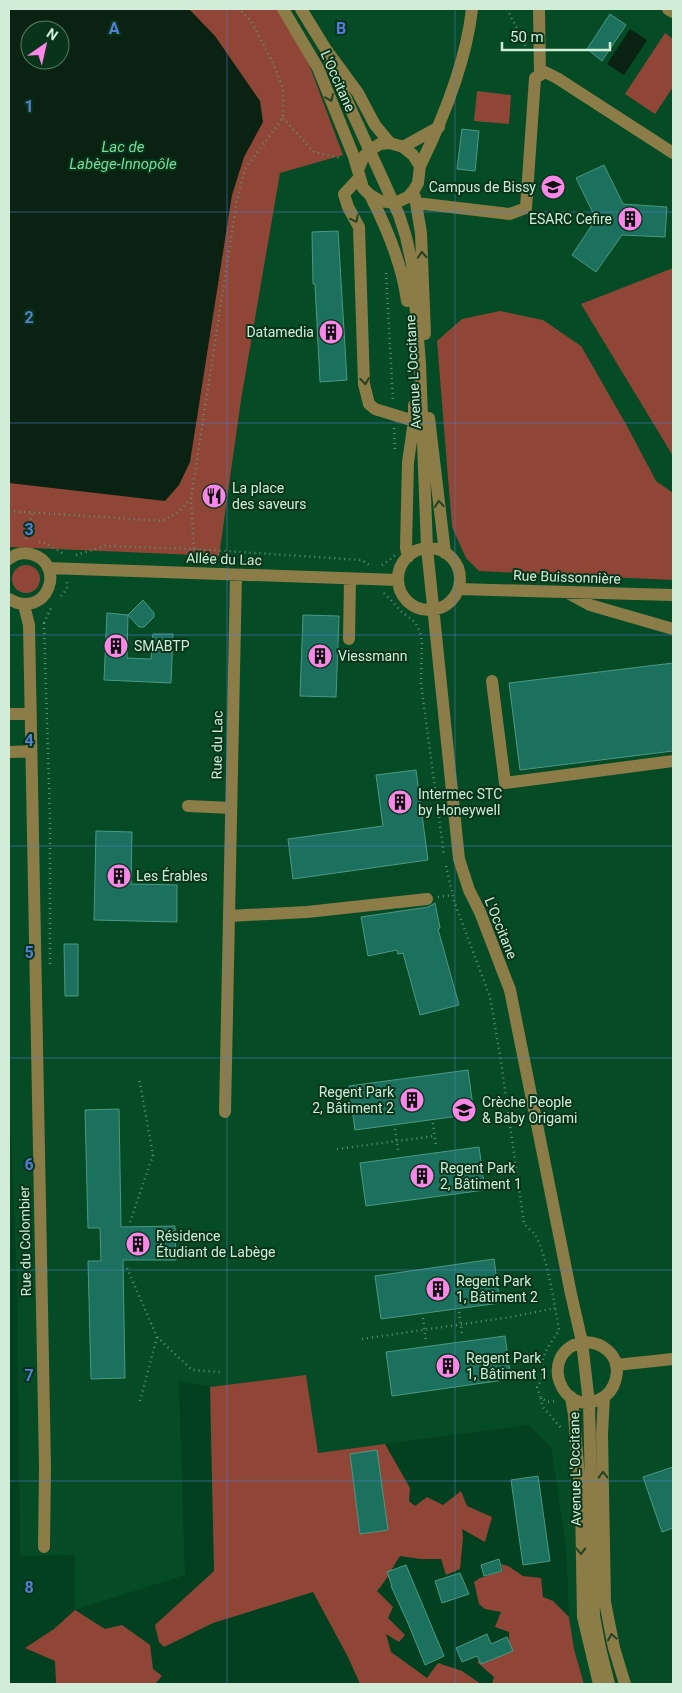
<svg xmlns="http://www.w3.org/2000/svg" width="682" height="1693" font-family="Roboto,sans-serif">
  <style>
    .built { fill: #044b26; fill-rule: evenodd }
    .green { fill: #904637; fill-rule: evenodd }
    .water { fill: #0a2212; fill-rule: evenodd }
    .building { fill: #1b715d; stroke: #4d9883 }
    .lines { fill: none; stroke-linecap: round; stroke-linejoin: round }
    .path { stroke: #618f74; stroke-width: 2.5; stroke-dasharray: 1 4; stroke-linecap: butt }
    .minor { stroke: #8c7c47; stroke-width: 12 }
    .oneway { stroke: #224223 }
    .grid { fill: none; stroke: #537ed8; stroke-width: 1; stroke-opacity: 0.55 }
    .labels { text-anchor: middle; stroke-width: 4; stroke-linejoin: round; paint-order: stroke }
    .street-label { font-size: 14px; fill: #d1edd8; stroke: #08341a }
    .poi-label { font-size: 14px; fill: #d1edd8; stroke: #08341a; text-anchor: start }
    .water-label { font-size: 15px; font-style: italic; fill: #78de9a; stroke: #08341a }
    .grid-label { font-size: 16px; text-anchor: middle; font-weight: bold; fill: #537ed8; stroke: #08341a; stroke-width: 4; stroke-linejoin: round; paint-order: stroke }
  </style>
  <rect width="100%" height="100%" fill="#03401f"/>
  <path class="built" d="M9,9H673V1684H584L574,1649L569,1617L566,1546L551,1447L528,1425L318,1453L306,1375L211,1387L179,1381L185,1575L75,1610V1555L20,1556L17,1280L9,1095ZM30,30H60V60H30Z"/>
  <path class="green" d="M9,9H277L304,51L343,155L280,173L241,400L219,556L9,547ZM30,30H60V60H30Z
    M665,33L673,39V87L655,114L625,94Z
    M477,91L511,95L509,124L474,121Z
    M673,268V456L581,304Z
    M500,311L543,320L581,346L627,426L656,481L673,493V580L479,571L466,558L452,527L437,341L462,319Z
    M12 579a14 14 0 1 1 28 0a14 14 0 1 1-28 0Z
    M306,1375L318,1453L385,1444L410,1488L409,1501L415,1506L427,1497L443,1505L461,1491L467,1506L492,1517L485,1542L462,1529L463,1538L460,1569L446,1575L441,1559H420L400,1556C392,1568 387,1580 377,1591L393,1607L388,1618L405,1635L399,1642L386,1634L391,1652L427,1678L438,1663L462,1671L481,1684H360L348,1657L313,1592L213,1623L164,1647L159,1642L155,1625L214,1571L210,1387Z
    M501,1564L508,1566L523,1576L541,1578L543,1597L553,1601L569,1617L574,1649L584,1684H492L494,1677L477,1662L509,1641V1632L495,1627L501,1612L485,1609L479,1604L474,1582L480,1578L503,1571Z
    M75,1610L105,1629L122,1625L150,1645L153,1669L162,1676L155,1684H56L55,1661L25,1648L54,1629Z"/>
  <path class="water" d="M9,9H189L215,36L260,101L263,122L244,157L232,195L190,462L179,485L165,501L9,483ZM30,30H60V60H30Z
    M630,29L647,40L624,75L607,64Z"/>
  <path class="building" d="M610,14L626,25L602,61L587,49Z
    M462,129L479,131L475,171L457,169Z
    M604,165L623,204L667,207L665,237L622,235L596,272L572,255L596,219L576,178Z
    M338,231L347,380L320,382L315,284H313L312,232Z
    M143,600L154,613V617L144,627H139L128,615L127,658L151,659L153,634H173L171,683L104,680L107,613L128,615Z
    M303,615L339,616L336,697L300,696Z
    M673,663V751L520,770L509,683Z
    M416,770L428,860L293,879L288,839L383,826L376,775Z
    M96,831L132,832L131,884L177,885V922L94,920Z
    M435,903L440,928L438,929L459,1005L420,1015L403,953L398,954L397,950L368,956L361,917L428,907Z
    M64,944H78V996H65Z
    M468,1070L474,1114L355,1130L349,1086Z
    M119,1109L121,1227L175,1226L176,1260H123L125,1378L91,1379L88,1261H101L100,1228H88L85,1110Z
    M479,1147L485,1190L366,1206L360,1163Z
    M494,1259L500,1303L381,1319L375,1276Z
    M505,1336L511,1379L392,1396L386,1352Z
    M377,1450L388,1530L360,1534L350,1454Z
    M673,1467V1528L662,1532L643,1477Z
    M538,1476L550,1561L523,1565L511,1480Z
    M499,1559L502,1571L484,1576L481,1565Z
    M406,1565L444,1656L425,1665L408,1623L391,1586H392L387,1572Z
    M460,1573L469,1594L442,1603L435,1581Z
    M487,1634L491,1644L507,1637L513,1651L481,1664L477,1656L462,1662L456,1648Z"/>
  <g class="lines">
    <path class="path" d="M507,9L526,47
      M283,118L314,152L341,158
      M386,273L393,400
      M394,428L395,453
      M191,498L194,549
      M9,511L162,521L179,512L191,498L237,200L245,169L283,118V89L272,61L251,21L239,9
      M26,539L32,513
      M39,542L46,543L65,555
      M76,555L105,546L194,549L362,560L369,565
      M382,565L392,558L395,555
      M384,593L402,612L415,622L420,632L422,641L421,684L444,855
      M61,596L67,589V581
      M44,623L50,819V965
      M44,623L51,608
      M446,866L454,901L490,997L500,1055L524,1224C528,1228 532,1231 535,1235C547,1254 555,1307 559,1330C548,1349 539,1355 543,1378L537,1387L541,1398L548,1402L557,1401
      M438,897L452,895
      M433,1123L436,1147
      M395,1129L398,1150
      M337,1149L435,1136
      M130,1222L153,1155L139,1078
      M127,1268L157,1337L192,1370L220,1372
      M459,1312L462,1335
      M423,1318L426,1341
      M362,1339L511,1317L555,1308
      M541,1398L542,1406L561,1428
      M140,1401L157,1337"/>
    <path class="minor" d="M283,9L318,68L354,157L363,188L370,195L380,201L395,203L408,197L414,190L418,183L420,166L413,155L403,147L390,143L380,144L370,150L364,156L358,170
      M301,9L325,48L358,93L375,125L390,143
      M539,9L540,75
      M668,9L673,12
      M325,48L337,79L399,215L406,237L412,264L420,363L427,548L459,859L469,890L480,912L510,990L571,1294L582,1342L589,1403L594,1616L600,1648L609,1684
      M403,147L439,127
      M420,166C444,117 466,63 472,9
      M359,178L344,194L348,207L359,227L364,384L369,404L375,409L414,421
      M370,195C387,228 402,264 407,301
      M415,197L421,233L425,334
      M416,203L510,214L526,208L535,78L545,72L557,78L673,153
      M429,418L445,553
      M398 579a31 31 0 1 1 62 0a31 31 0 1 1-62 0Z
      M408,557L406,548L408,462L414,421V405
      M9,559C15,554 23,552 31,554C68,564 47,621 9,599
      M48,568L398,580
      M459,589L673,595
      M566,592L590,605L673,629
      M24,605L29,625L45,1466L44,1547
      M349,639L350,579
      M492,681L505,783L673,761
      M9,714H30
      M11,752L31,751
      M188,806L231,808
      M229,916L307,912L427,899
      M225,1112L236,575
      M582,1342C603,1341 621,1356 616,1378C614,1387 609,1395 600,1399C563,1419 536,1354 582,1342Z
      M616,1365L673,1359
      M571,1397L574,1415L581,1503L583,1617L599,1684
      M604,1397L602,1434L605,1602L614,1648L625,1684"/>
  </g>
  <defs><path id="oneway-chevron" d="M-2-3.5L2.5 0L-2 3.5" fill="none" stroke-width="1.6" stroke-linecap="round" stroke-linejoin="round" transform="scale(1.25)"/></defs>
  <g class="oneway">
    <use href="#oneway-chevron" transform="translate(330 98) rotate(68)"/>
    <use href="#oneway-chevron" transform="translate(355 219) rotate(64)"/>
    <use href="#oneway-chevron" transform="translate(422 255) rotate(-93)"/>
    <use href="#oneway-chevron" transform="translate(365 381) rotate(84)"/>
    <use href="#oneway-chevron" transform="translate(439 504) rotate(-96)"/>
    <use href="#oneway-chevron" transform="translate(603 1475) rotate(-91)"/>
    <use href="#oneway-chevron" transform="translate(581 1551) rotate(89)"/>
    <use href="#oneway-chevron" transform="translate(612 1637) rotate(-100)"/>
  </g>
  <path class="grid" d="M227,9V1684M455,9V1684M9,212H673M9,423H673M9,635H673M9,846H673M9,1058H673M9,1270H673M9,1481H673"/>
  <defs>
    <symbol id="university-disc" viewBox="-11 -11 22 22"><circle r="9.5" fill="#f987e8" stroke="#08341a"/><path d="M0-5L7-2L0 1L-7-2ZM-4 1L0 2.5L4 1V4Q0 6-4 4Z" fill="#111"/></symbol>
    <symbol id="building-disc" viewBox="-11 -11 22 22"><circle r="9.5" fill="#f987e8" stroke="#08341a"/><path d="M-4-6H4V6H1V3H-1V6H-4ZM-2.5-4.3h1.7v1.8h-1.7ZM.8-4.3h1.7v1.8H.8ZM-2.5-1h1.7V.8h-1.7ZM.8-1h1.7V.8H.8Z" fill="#111"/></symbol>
    <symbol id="restaurant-disc" viewBox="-11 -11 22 22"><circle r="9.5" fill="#f987e8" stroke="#08341a"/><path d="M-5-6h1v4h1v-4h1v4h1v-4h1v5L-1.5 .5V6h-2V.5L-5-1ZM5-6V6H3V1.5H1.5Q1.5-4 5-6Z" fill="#111"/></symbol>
    <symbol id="school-disc" viewBox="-11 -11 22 22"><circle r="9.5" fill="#f987e8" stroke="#08341a"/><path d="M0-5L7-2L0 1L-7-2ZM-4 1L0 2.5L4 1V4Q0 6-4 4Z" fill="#111"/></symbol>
  </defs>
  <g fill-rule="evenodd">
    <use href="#university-disc" x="539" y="173" width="28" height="28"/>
    <use href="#building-disc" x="616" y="205" width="28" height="28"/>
    <use href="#building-disc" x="317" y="318" width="28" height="28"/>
    <use href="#restaurant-disc" x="200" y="482" width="28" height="28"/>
    <use href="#building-disc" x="102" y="632" width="28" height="28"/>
    <use href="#building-disc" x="306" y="642" width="28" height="28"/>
    <use href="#building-disc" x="386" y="788" width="28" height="28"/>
    <use href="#building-disc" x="105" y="862" width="28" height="28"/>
    <use href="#building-disc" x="398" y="1086" width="28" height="28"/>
    <use href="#school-disc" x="450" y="1096" width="28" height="28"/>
    <use href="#building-disc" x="408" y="1162" width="28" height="28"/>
    <use href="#building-disc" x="124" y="1230" width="28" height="28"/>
    <use href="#building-disc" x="424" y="1275" width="28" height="28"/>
    <use href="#building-disc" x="434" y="1352" width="28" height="28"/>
  </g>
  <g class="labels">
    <g class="street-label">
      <text transform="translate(338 81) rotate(66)" y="5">L'Occitane</text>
      <text transform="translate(413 372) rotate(-93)" y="5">Avenue L'Occitane</text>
      <text transform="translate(224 559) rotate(2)" y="5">Allée du Lac</text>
      <text transform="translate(567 577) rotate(2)" y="5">Rue Buissonnière</text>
      <text transform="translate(217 745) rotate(-89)" y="5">Rue du Lac</text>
      <text transform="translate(501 928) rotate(68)" y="5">L'Occitane</text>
      <text transform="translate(25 1241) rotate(-91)" y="5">Rue du Colombier</text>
      <text transform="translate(575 1469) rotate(-91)" y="5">Avenue L'Occitane</text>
    </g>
    <g class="poi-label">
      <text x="536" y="192" text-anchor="end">Campus de Bissy</text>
      <text x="612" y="224" text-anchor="end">ESARC Cefire</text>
      <text x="314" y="337" text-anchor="end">Datamedia</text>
      <text x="232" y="493">La place<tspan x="232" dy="16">des saveurs</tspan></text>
      <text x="134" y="651">SMABTP</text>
      <text x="338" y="661">Viessmann</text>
      <text x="418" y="799">Intermec STC<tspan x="418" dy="16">by Honeywell</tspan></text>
      <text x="136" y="881">Les Érables</text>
      <text x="394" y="1097" text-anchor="end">Regent Park<tspan x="394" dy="16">2, Bâtiment 2</tspan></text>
      <text x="482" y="1107">Crèche People<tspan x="482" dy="16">&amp; Baby Origami</tspan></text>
      <text x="440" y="1173">Regent Park<tspan x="440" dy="16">2, Bâtiment 1</tspan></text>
      <text x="156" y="1241">Résidence<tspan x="156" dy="16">Étudiant de Labège</tspan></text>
      <text x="456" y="1286">Regent Park<tspan x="456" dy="16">1, Bâtiment 2</tspan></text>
      <text x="466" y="1363">Regent Park<tspan x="466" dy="16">1, Bâtiment 1</tspan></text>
    </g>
    <g class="water-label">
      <text x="123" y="152">Lac de<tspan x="123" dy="17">Labège-Innopôle</tspan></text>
    </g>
  </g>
  <g class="grid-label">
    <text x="114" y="34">A</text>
    <text x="341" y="34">B</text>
    <text x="29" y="112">1</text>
    <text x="29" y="323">2</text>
    <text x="29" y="535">3</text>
    <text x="29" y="746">4</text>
    <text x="29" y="958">5</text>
    <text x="29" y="1170">6</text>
    <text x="29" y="1381">7</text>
    <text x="29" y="1593">8</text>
  </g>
  <rect width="682" height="1693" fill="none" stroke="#d1edd8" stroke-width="20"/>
  <g transform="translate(45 45) rotate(34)"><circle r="24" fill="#08341a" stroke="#587e66"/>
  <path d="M0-4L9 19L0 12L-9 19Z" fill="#f987e8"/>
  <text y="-8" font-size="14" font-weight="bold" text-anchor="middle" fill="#d1edd8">N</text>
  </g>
  <path d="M502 42v8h108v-8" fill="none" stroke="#d1edd8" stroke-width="2.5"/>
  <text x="510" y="42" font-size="15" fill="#d1edd8" stroke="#08341a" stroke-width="4" paint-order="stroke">50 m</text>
</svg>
